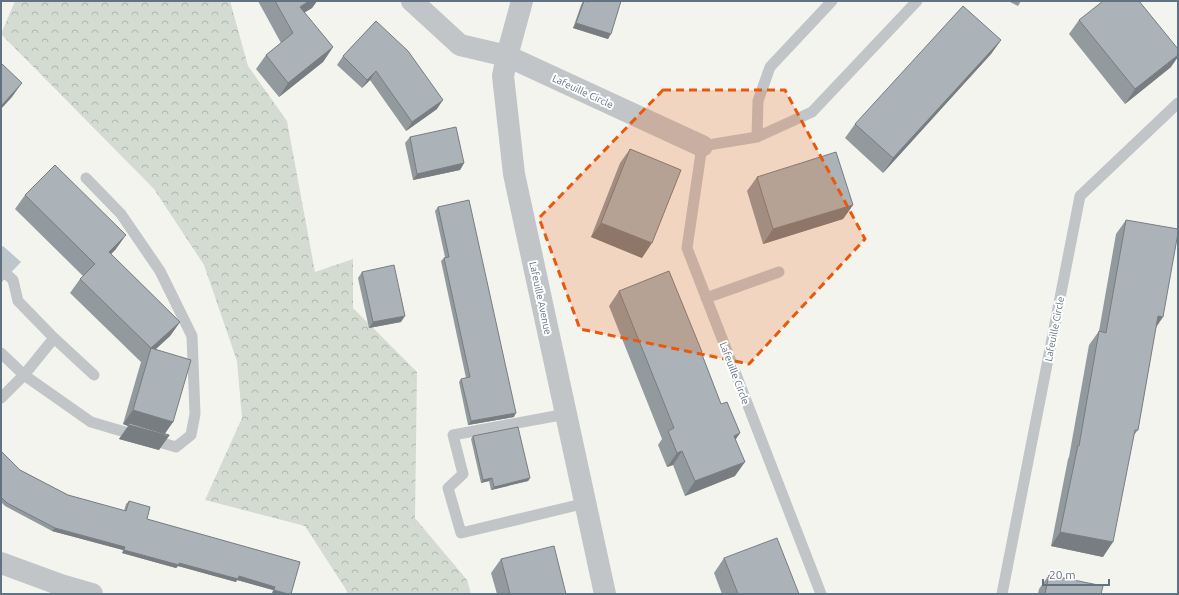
<svg xmlns="http://www.w3.org/2000/svg" width="1179" height="595" font-family="Ubuntu,sans-serif">
  <style>
    .forest { fill: url(#forest-crowns) }
    .water { fill: #bcc7cc }
    .lines { fill: none; stroke-linecap: round; stroke-linejoin: round }
    .lane { stroke: #c1c5c8; stroke-width: 11 }
    .street { stroke: #c1c5c8; stroke-width: 22 }
    .wall { fill: #939a9e }
    .shaded-wall { fill: #787d81 }
    .building { fill: #abb3b8; stroke: #787d81 }
    .marked { fill: #e8590c; fill-opacity: 0.2; stroke: #e8590c; stroke-width: 3; stroke-dasharray: 8 5; stroke-linejoin: round }
    .labels { text-anchor: middle; stroke-width: 4; stroke-linejoin: round; paint-order: stroke }
    .street-label { font-size: 10px; fill: #617382; stroke: #fff }
  </style>
  <defs>
    <pattern id="forest-crowns" width="20" height="18" patternUnits="userSpaceOnUse"><rect width="20" height="18" fill="#d4dbd0"/><path d="M2 6a3 3 0 1 1 6 0M12 15a3 3 0 1 1 6 0" fill="none" stroke="#afb6ae"/></pattern>
  </defs>
  <rect width="100%" height="100%" fill="#f4f4ef"/>
  <path class="forest" d="M15,1H230L248,66L287,121L315,272L353,259V308L417,372L415,518L467,580L471,594H348L345,588L305,526L205,500L242,418L237,361L204,265L154,189L1,34Z"/>
  <path class="water" d="M3,246L21,262L1,283V248Z"/>
  <g class="lines">
    <path class="lane" d="M757,137L758,101L770,67L832,1
      M1,269L13,280L18,301L54,338L94,375
      M706,298L779,272
      M54,338L24,375L91,422L176,447L191,435L195,414L192,336L160,271L121,214L86,178
      M1,353L24,375L1,398
      M566,414L453,435L463,474L448,488L461,533L586,503
      M821,594L687,248L702,146L757,137L812,112L917,1
      M1002,594L1080,196L1178,103"/>
    <path class="street" d="M412,1L460,45L507,56L702,146
      M522,1L507,56L503,76L514,174L605,594
      M1,563L61,585L92,594"/>
  </g>
  <path class="wall" d="M258,1H317L312,8L304,13L333,47L323,62L279,97L256,69L266,55L281,43Z
    M583,1L587,2V1H621L608,39L573,28L581,5Z
    M1008,1H1021L1018,6Z
    M1079,20L1171,67L1125,104L1069,34Z
    M376,21L437,109L406,131L370,80L362,88L337,65L343,56Z
    M1001,40L991,54L883,173L845,138L855,124Z
    M410,137L464,163L460,170L413,180L405,143Z
    M630,149L642,258L591,237L620,163Z
    M757,177L853,205L843,219L763,244L747,191Z
    M25,195L116,249L111,254L180,322L170,336L155,350L173,422L164,434L159,450L119,439L128,426L123,424L141,362L70,293L80,279L83,276L15,209Z
    M438,207L514,417L468,425L459,382L461,379L466,378L441,261L445,257L435,211Z
    M1126,220L1155,329L1138,430L1134,435L1103,557L1051,546L1068,459L1069,457L1089,345L1099,331L1116,234Z
    M362,272L401,322L369,328L358,278Z
    M619,291L702,352L701,353L721,404L740,433L736,439L735,476L685,496L673,465L667,467L658,445L662,439L609,306Z
    M473,436L530,478L528,481L491,490L489,481L481,483L471,439Z
    M1,451L20,470L68,495L124,511L126,504L129,501L147,519L300,562L272,593L273,590L237,580L236,582L178,566L176,568L122,553L123,550L52,531L5,506L1,502Z
    M724,558L799,594H722L714,573Z
    M501,559L566,594H497L491,573Z
    M1049,575L1101,594H1038L1039,589Z"/>
  <path class="shaded-wall" d="M309,1H317L312,8L290,21L300,7Z
    M576,23L611,34L608,39L573,28Z
    M1001,40L991,54L883,173L893,158Z
    M333,47L323,62L279,97L288,83Z
    M1178,55V57L1171,67L1125,104L1135,89Z
    M376,71L370,80L362,88L367,80Z
    M22,83L12,97L1,109V106Z
    M443,100L437,109L406,131L412,122Z
    M464,163L460,170L413,180L417,174Z
    M853,205L843,219L763,244L773,229Z
    M601,223L652,243L642,258L591,237Z
    M126,235L116,249L99,266L109,252Z
    M405,316L401,322L369,328L373,322Z
    M1158,316L1163,317L1153,332Z
    M180,322L170,336L149,355L151,348Z
    M133,410L173,422L164,435L169,436L159,450L119,439L129,425V423L128,426L123,424Z
    M516,413L514,417L468,425L471,421Z
    M740,433L730,447L734,436Z
    M682,451L673,465L667,467L677,453Z
    M745,462L735,476L685,496L695,481Z
    M492,478L489,481L481,483L483,480Z
    M530,478L528,481L491,490L494,487Z
    M55,528L125,547L123,550L52,531Z
    M1060,532L1113,542L1103,557L1051,546Z
    M124,550L239,576L275,587L273,590L237,580L236,582L178,566L176,568L122,553Z
    M274,590L288,594H275L272,593Z"/>
  <path class="building" d="M275,1H309L300,7L333,47L288,83L266,55L293,33Z
    M584,1L589,2V1H621L611,34L576,23Z
    M1103,1H1139L1178,49V55L1135,89L1079,20Z
    M963,6L1001,40L893,158L855,124Z
    M376,21L408,51L443,100L412,122L376,71L367,80L343,56Z
    M1,63L22,83L1,106Z
    M456,127L464,163L417,174L410,137Z
    M630,149L681,170L652,243L601,223Z
    M836,152L853,205L773,229L757,177Z
    M55,165L126,235L109,252L180,322L151,348L80,279L95,264L25,195Z
    M469,200L516,413L471,421L461,379L470,377L444,258L449,257L438,207Z
    M1126,220L1178,229V233L1163,317L1158,316L1138,430H1135L1113,542L1060,532L1078,445L1079,446L1099,331L1106,333Z
    M394,265L405,316L373,322L362,272Z
    M669,271L702,352H701L721,404L727,402L740,433L734,436L745,462L695,481L682,451L677,453L668,431L674,428L619,291Z
    M151,348L191,360L173,422L133,410Z
    M129,423L169,435V436L129,425Z
    M518,427L530,478L494,487L492,478L483,480L473,436Z
    M1,451L20,470L68,495L126,511L129,501L150,507L147,519L300,562L291,594H288L274,590L275,587L239,576L238,579L179,563V565L124,550L125,547L55,528L7,503L1,497Z
    M777,538L799,594H738L724,558Z
    M554,546L566,594H510L501,559Z
    M1049,575L1103,586L1101,594H1045Z"/>
  <path class="marked" d="M663,90H785L865,239L749,364L580,329L539,218Z"/>
  <g class="labels">
    <g class="street-label">
      <text transform="translate(583 91) rotate(25)" y="4">Lafeuille Circle</text>
      <text transform="translate(541 298) rotate(78)" y="4">Lafeuille Avenue</text>
      <text transform="translate(1054 329) rotate(-79)" y="4">Lafeuille Circle</text>
      <text transform="translate(735 373) rotate(69)" y="4">Lafeuille Circle</text>
    </g>
  </g>
  <rect width="1179" height="595" fill="none" stroke="#617382" stroke-width="4"/>
  <path d="M1043 579v6h66v-6" fill="none" stroke="#617382" stroke-width="2"/>
  <text x="1049" y="579" font-size="12" fill="#617382" stroke="#ffffff" stroke-width="3" paint-order="stroke">20 m</text>
</svg>
